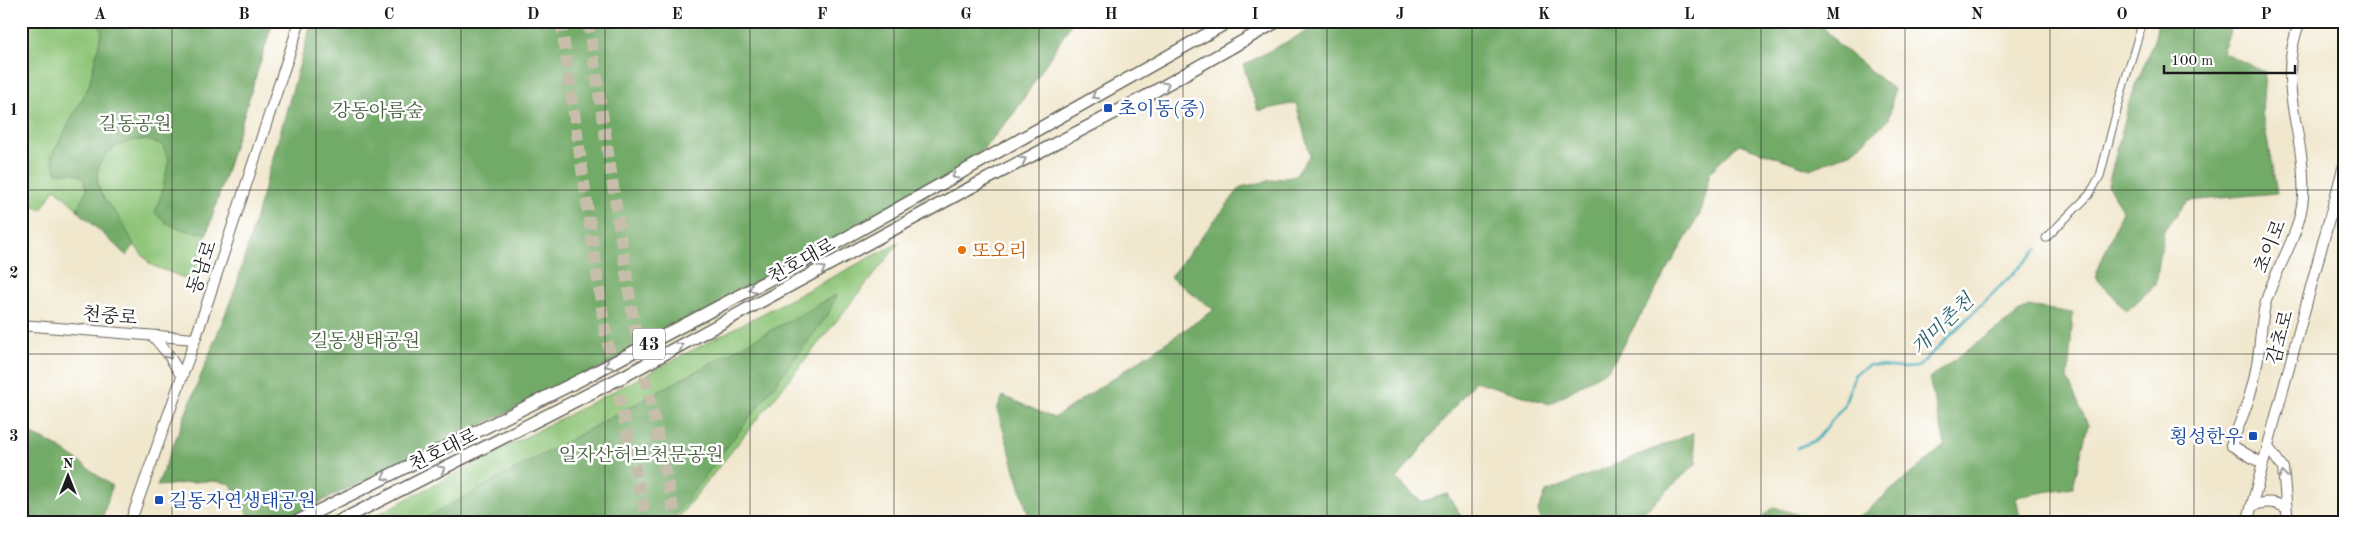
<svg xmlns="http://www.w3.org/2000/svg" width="2366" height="544" font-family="'Old Standard TT','Noto Serif KR',serif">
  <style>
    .green { fill: #8dc477; stroke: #54704a }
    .forest { fill: #72aa68; stroke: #476342 }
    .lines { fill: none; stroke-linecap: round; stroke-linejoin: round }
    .stream { stroke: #41aebe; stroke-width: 2.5 }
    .highway-tunnel { stroke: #c6beaa; stroke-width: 12; stroke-dasharray: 12 6; stroke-linecap: butt }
    .street-casing { stroke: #66635a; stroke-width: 9 }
    .secondary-casing { stroke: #66635a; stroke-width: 12 }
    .primary-casing { stroke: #66635a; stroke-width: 14 }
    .street { stroke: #fff; stroke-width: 7 }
    .secondary { stroke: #fff; stroke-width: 10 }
    .primary { stroke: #fff; stroke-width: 11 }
    .oneway { stroke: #999 }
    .grid { fill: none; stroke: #1c1c1c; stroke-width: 1; stroke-opacity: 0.55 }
    .transit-dot { fill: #1a4fb4; stroke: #fff; stroke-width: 2 }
    .food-dot { fill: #e8710a; stroke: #fff; stroke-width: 2 }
    .labels { text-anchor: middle; stroke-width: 5; stroke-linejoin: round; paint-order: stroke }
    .shield { fill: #fff; stroke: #606060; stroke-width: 1 }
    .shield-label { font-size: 18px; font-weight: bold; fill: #1c1c1c }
    .transit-label { font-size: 19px; fill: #164399; stroke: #fff; text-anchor: start }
    .park-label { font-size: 19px; fill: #495f40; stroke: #fff }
    .street-label { font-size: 19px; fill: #1c1c1c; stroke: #fff }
    .food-label { font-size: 19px; fill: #c56008; stroke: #fff; text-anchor: start }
    .water-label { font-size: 20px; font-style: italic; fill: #2e656d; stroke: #fff }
    .neatline { fill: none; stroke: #1c1c1c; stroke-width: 2 }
    .grid-label { font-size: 16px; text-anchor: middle; font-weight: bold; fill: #1c1c1c }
  </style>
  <rect width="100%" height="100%" fill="#fff"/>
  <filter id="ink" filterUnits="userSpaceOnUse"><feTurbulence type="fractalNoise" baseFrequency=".02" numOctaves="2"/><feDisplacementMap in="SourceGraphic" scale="10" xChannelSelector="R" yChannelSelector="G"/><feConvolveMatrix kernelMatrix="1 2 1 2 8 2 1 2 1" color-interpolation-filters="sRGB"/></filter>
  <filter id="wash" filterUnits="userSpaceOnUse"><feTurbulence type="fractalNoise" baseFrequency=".0096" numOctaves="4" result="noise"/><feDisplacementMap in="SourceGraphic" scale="20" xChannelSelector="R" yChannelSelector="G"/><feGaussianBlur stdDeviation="1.12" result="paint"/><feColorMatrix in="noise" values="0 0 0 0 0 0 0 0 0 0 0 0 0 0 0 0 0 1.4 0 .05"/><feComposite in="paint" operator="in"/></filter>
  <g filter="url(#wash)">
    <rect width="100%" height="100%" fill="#f0e7cd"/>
    <path class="green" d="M21,21H273L192,281L151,265L134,245L127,256L55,188L41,210L21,200Z
      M900,242L677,519V523H361Z"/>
    <path class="forest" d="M21,21H32L21,42Z
      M96,21H273L207,233C186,231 170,229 155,213L162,193L169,159L162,145C146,138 134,138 118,146C99,156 91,175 102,195C106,203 114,210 119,217C124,226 129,235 134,245L127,256L77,210L87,189L83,177L73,173H57L51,157L89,86L102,31Z
      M312,21H1073L1015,112L958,179L621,358L276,523H254L237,498L231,484C204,477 184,485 157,486L236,287Z
      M1326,21H1818L1839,45L1894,90L1889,119L1852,152L1810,169L1739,144L1710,172L1700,214L1610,368L1550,404L1475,381L1397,479L1421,502L1447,494L1466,523H1037L1028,514L997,409L1003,396L1054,418L1214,310L1170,277L1241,187L1295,175L1310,155L1296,103L1258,111L1243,65Z
      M2158,21H2234L2222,52L2265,72L2262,112L2277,193L2188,201L2164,230L2156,284L2127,311L2095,277L2122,210L2108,185L2129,103L2155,37Z
      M836,295L828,315L669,523H420L426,518Z
      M2028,306L2073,313L2068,380L2088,425L2073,487L2016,497L2021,523H1852L1945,445L1929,378Z
      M21,433C44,431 92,472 112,486L101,523H21Z
      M1693,433L1697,463L1632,523H1542L1538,511L1546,492Z
      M1774,507L1824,523H1756Z"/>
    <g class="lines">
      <path class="stream" d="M1797,448L1816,440L1844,406L1855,374L1869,365L1904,368L1918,367L2038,249"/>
    </g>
  </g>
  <g filter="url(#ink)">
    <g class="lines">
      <path class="highway-tunnel" d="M561,21L605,331L647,523
        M588,21L634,324L676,523"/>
      <defs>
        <path id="street" d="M2046,238L2089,195L2100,176L2123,87L2143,21"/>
        <path id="secondary" d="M21,325L195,339
          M153,336L168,354L182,377
          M2268,447L2283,468L2288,523
          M2263,464L2231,445C2241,420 2252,395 2256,369C2261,346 2260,323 2266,301C2277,265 2300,236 2303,197C2307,132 2274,88 2300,21
          M2252,506C2265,501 2274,501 2286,508
          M130,523L196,337L300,21
          M2247,523L2345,161"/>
        <path id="primary" d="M294,523L584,378L810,258L1230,21
          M336,523L626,375L964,191L1141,99L1278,21"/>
      </defs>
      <use href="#street" class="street-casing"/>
      <use href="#secondary" class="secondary-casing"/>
      <use href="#primary" class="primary-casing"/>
      <use href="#street" class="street"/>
      <use href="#secondary" class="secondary"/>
      <use href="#primary" class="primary"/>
    </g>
    <defs><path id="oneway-chevron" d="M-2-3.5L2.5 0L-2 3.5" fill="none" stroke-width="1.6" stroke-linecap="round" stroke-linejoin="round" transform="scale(1.25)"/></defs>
    <g class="oneway">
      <use href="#oneway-chevron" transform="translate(1166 85) rotate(-30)"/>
      <use href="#oneway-chevron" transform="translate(1095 96) rotate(150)"/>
      <use href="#oneway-chevron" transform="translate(1023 160) rotate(-27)"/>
      <use href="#oneway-chevron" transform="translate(955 176) rotate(151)"/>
      <use href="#oneway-chevron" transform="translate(822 269) rotate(-29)"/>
      <use href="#oneway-chevron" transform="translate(752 289) rotate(152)"/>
      <use href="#oneway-chevron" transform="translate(680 346) rotate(-28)"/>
      <use href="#oneway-chevron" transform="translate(169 356) rotate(55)"/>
      <use href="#oneway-chevron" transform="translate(608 365) rotate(153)"/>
      <use href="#oneway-chevron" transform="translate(442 469) rotate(-26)"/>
      <use href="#oneway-chevron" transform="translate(2283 475) rotate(-97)"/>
      <use href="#oneway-chevron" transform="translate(385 477) rotate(153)"/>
    </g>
  </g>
  <path class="grid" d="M172,21V523M316,21V523M461,21V523M605,21V523M750,21V523M894,21V523M1039,21V523M1183,21V523M1327,21V523M1472,21V523M1616,21V523M1761,21V523M1905,21V523M2050,21V523M2194,21V523M21,190H2345M21,354H2345"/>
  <g class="transit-dot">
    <rect x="1103" y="103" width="10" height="10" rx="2.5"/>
    <rect x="2248" y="431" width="10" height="10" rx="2.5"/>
    <rect x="154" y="495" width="10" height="10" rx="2.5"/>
  </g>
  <circle class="food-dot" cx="962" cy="250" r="5"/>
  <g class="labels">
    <rect class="shield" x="633" y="328.5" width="32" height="31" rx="4"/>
    <g class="shield-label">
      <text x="649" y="350">43</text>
    </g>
    <g class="transit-label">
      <text x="1118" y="115">초이동(중)</text>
      <text x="2243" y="443" text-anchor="end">횡성한우</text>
      <text x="169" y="507">길동자연생태공원</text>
    </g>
    <g class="park-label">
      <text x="378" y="117">강동아름숲</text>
      <text x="135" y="130">길동공원</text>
      <text x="365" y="347">길동생태공원</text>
      <text x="641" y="461">일자산허브천문공원</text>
    </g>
    <g class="street-label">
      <text transform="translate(2269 246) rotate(-68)" y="7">초이로</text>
      <text transform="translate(801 260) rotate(-29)" y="7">천호대로</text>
      <text transform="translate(201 267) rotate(-71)" y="7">동남로</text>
      <text transform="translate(110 315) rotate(5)" y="7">천중로</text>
      <text transform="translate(2279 337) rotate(-75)" y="7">감초로</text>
      <text transform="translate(443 449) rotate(-26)" y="7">천호대로</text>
    </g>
    <g class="food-label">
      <text x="972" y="257">또오리</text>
    </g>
    <g class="water-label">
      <text transform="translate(1942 324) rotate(-44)" y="7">개미촌천</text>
    </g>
  </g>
  <rect width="2366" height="544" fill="none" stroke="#fff" stroke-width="55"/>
  <g transform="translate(68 476)" stroke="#ffffff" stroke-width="4" paint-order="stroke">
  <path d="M0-4L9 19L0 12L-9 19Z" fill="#1c1c1c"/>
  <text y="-8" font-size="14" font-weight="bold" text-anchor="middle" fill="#1c1c1c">N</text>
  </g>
  <path d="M2164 65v8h131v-8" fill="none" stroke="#1c1c1c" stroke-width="2.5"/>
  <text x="2171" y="65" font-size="15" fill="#1c1c1c" stroke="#ffffff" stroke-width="4" paint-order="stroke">100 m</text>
  <rect x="28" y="28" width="2310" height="488" class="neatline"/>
  <g class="grid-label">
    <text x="100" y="19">A</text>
    <text x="244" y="19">B</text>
    <text x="389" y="19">C</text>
    <text x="533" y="19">D</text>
    <text x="677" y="19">E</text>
    <text x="822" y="19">F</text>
    <text x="966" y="19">G</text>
    <text x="1111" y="19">H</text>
    <text x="1255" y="19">I</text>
    <text x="1400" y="19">J</text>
    <text x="1544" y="19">K</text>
    <text x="1689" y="19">L</text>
    <text x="1833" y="19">M</text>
    <text x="1977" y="19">N</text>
    <text x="2122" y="19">O</text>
    <text x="2266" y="19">P</text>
    <text x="14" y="115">1</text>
    <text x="14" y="278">2</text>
    <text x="14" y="441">3</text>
  </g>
</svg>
